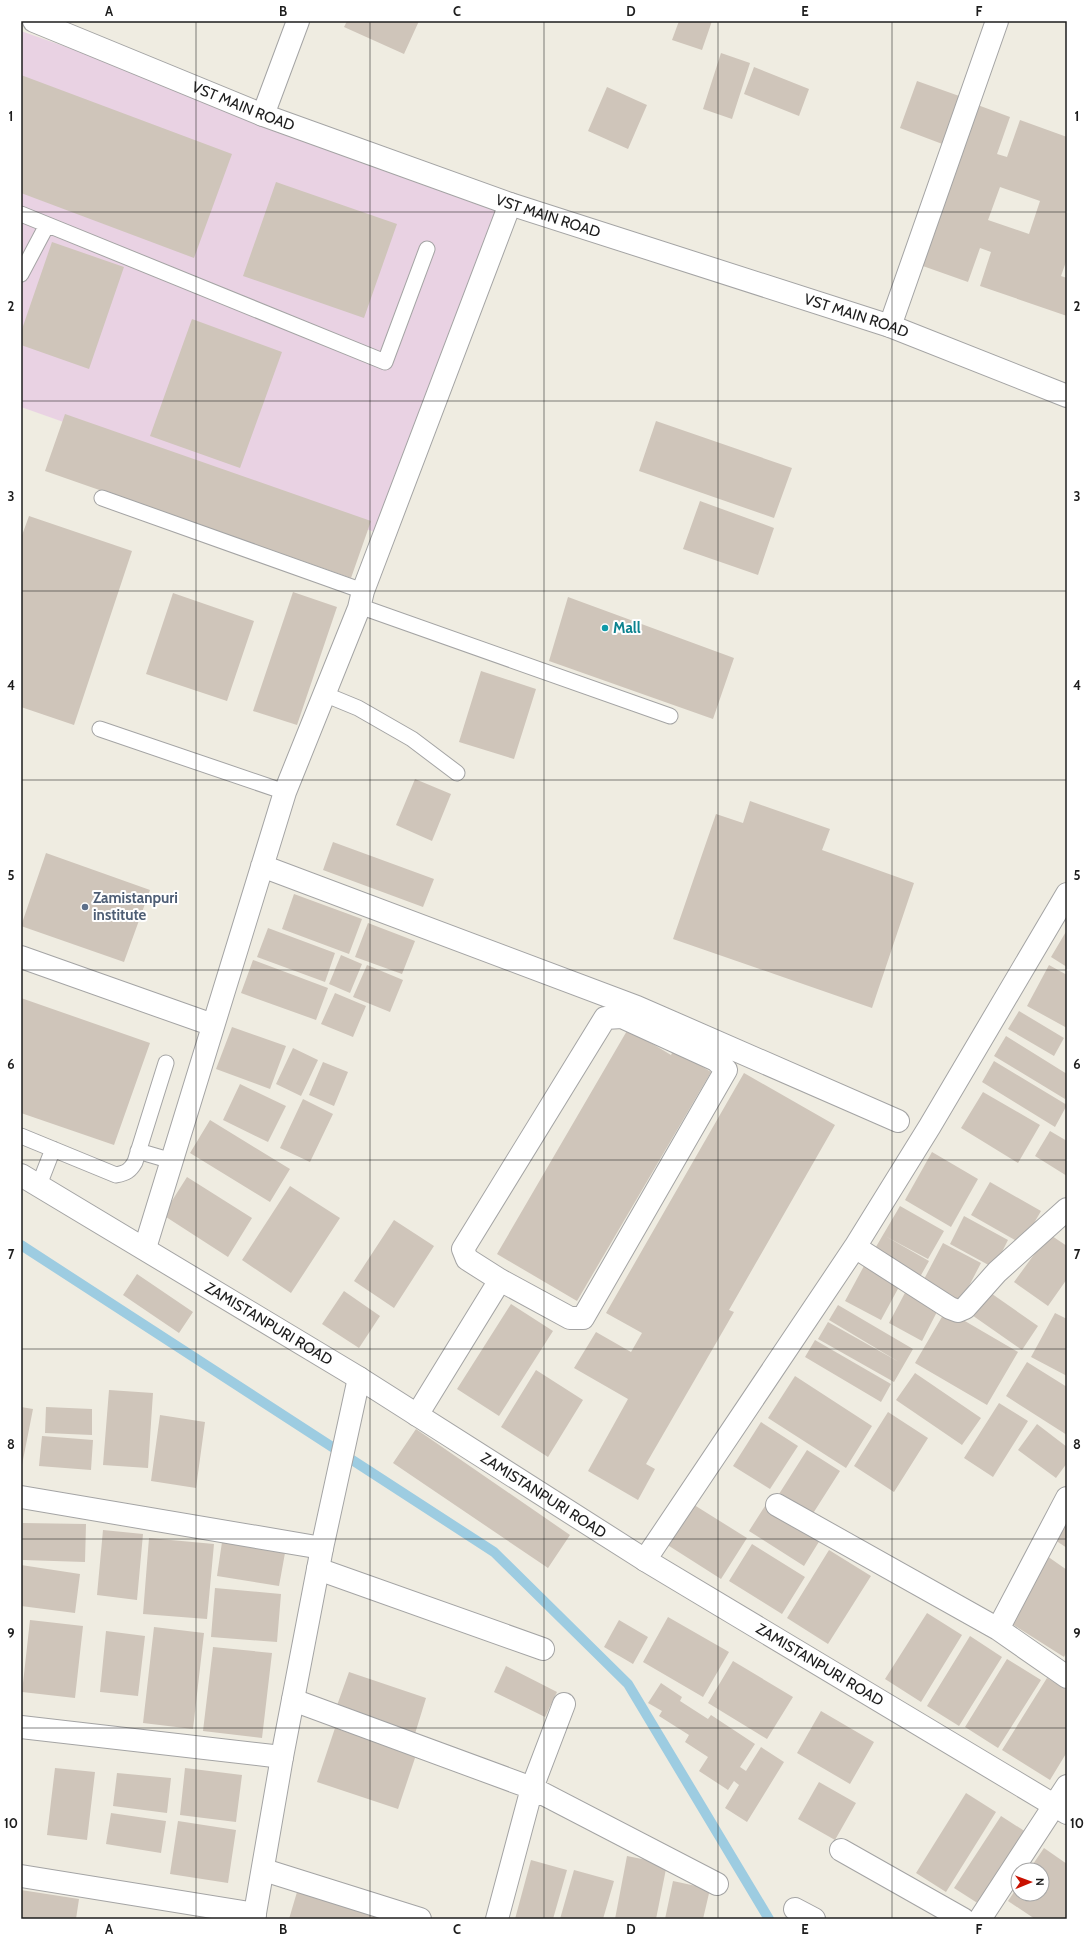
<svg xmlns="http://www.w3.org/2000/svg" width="1088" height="1940" font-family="Cabin,sans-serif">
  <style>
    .industrial { fill: #e9d2e3 }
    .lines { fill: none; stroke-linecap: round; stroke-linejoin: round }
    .stream { stroke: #9dcce1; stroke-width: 10 }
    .building { fill: #cfc5ba; fill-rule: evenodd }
    .service-casing { stroke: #a4a4a4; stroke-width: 17 }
    .minor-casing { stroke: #a4a4a4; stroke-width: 24 }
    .tertiary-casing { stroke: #a4a4a4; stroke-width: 24 }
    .service { stroke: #fff; stroke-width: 15 }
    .minor { stroke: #fff; stroke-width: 22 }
    .tertiary { stroke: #fff; stroke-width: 22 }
    .grid { fill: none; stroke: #1d1d1d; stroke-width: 1; stroke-opacity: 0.55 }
    .culture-dot { fill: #0f9aa8; stroke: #fff; stroke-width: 1.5 }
    .service-dot { fill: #5c6f8a; stroke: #fff; stroke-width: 1.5 }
    .labels { text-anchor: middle; stroke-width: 4; stroke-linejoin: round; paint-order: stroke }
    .street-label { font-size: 15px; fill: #1d1d1d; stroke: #fff }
    .culture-label { font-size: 15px; font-weight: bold; fill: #0d838f; stroke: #fff; text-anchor: start }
    .service-label { font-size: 15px; font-weight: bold; fill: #4e5e75; stroke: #fff; text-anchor: start }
    .neatline { fill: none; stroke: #1d1d1d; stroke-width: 1.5 }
    .grid-label { font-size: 13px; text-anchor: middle; font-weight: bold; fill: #1d1d1d }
  </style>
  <rect width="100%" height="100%" fill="#efece1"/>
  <path class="industrial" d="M21,31L502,201L386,536L21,407Z"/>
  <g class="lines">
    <path class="stream" d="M21,1245L494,1552L628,1684L769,1919"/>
  </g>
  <path class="building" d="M347,21H419L404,54L344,27Z
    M679,21H712L702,50L672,40Z
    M721,53L750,63L732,119L703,109Z
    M754,67L809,89L799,116L744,94Z
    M21,75L232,154L194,258L21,193Z
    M917,81L962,97L945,145L900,128Z
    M607,87L647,105L628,149L588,131Z
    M975,104L1010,117L997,154L1007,157L1020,120L1067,137V259L1061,276L1067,278V316L980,286L991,252L980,248L968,282L920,265ZM1000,187L1040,201L1029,234L988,220Z
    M276,182L397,224L364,318L243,276Z
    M52,242L124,267L89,369L21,345V332Z
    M192,319L282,352L240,468L150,436Z
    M65,414L371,521L351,578L45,471Z
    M656,421L792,468L774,518L639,471Z
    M700,501L774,528L758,575L683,549Z
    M29,516L132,551L74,725L21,707V538Z
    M293,592L337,607L297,725L253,711Z
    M173,593L254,621L227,701L146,674Z
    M568,597L734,658L713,719L549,661Z
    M481,671L536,689L514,759L459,742Z
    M415,779L451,794L432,841L396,825Z
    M750,801L830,829L822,850L914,883L872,1008L673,939L716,814L743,823Z
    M333,842L434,879L423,907L323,870Z
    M46,853L150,890L124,962L21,926Z
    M294,894L362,919L349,954L282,929Z
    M368,923L415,941L402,974L355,957Z
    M268,928L335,953L325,982L257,957Z
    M1067,930V967L1051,957Z
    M341,955L362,964L350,993L329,984Z
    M253,960L328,988L316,1020L241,993Z
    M367,965L403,980L390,1012L353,997Z
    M1049,965L1067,975V1028L1027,1006Z
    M335,993L366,1006L353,1037L321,1024Z
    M21,998L150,1043L114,1145L21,1113Z
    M1019,1011L1064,1038L1054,1056L1008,1029Z
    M232,1027L286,1046L270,1089L216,1069Z
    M628,1029L671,1055L674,1049L711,1072L577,1301L497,1254Z
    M1006,1036L1067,1074V1095L1065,1099L994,1056Z
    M293,1048L318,1060L301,1096L276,1084Z
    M994,1061L1067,1105L1055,1127L982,1082Z
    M323,1062L348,1072L334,1106L309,1095Z
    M744,1073L835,1125L729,1310L734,1312L646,1464L655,1469L638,1500L588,1471L628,1399L574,1368L596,1332L631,1352L642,1333L606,1313Z
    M240,1084L286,1106L268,1142L223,1120Z
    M983,1092L1040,1125L1018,1163L961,1128Z
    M303,1099L333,1114L310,1162L280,1148Z
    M210,1120L290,1169L270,1202L190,1153Z
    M1050,1131L1067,1141V1176L1035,1156Z
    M932,1152L978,1179L951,1227L905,1200Z
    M187,1177L252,1218L228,1257L163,1215Z
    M990,1182L1041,1211L1022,1244L971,1215Z
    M290,1186L340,1218L291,1293L242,1260Z
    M900,1206L944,1231L928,1259L885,1236L929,1261L916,1284L870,1257Z
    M964,1216L1008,1240L994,1268L950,1244Z
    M394,1220L434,1246L394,1308L354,1281Z
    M1049,1234L1067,1246V1279L1048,1306L1014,1282Z
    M943,1243L981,1263L959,1305L921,1285Z
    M864,1266L900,1285L881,1320L845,1301Z
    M137,1274L193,1312L179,1333L123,1295Z
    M907,1289L940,1306L922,1341L889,1323Z
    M985,1289L1038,1326L1022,1350L969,1313Z
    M344,1291L380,1316L359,1348L322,1324Z
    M511,1304L553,1331L499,1416L457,1389Z
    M838,1305L913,1349L894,1382L818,1339L828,1322L899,1362L829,1320Z
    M946,1310L1018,1352L987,1405L915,1363Z
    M1055,1313L1067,1319V1376L1031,1357Z
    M815,1340L891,1384L881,1402L805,1357Z
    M1027,1362L1067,1387V1435L1006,1396Z
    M536,1370L583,1400L548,1457L501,1427Z
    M915,1373L981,1418L962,1445L896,1400Z
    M795,1376L872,1426L846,1468L768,1418Z
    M109,1390L153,1393L148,1468L103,1465Z
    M999,1403L1028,1421L993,1477L964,1458Z
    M21,1407L33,1409L22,1465H21Z
    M46,1407L92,1409V1435L45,1433Z
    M888,1412L928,1438L894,1492L854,1466Z
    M160,1415L205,1422L196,1488L151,1481Z
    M761,1422L798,1446L770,1489L733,1466Z
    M1037,1424L1067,1447V1463L1056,1478L1018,1450Z
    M416,1429L570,1535L548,1568L393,1463Z
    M42,1436L93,1440L91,1470L39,1466Z
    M807,1450L840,1471L812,1515L779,1494Z
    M691,1503L747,1538L721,1579L666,1544Z
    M765,1506L820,1540L804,1566L749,1531Z
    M1067,1514V1548L1052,1538Z
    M23,1523L86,1524L85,1562L23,1560Z
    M103,1530L143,1534L137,1600L97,1595Z
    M149,1538L214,1544L207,1619L143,1614Z
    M222,1542L285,1553L279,1586L217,1576Z
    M752,1544L805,1577L782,1614L729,1581Z
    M829,1550L871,1576L828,1644L787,1618Z
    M1047,1556L1067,1570V1651L1064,1657L1006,1620Z
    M21,1565L80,1574L75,1613L21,1606Z
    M215,1588L281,1594L277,1642L211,1637Z
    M927,1613L962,1635L921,1702L885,1679Z
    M668,1617L729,1652L703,1697L643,1662Z
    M30,1620L83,1626L75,1698L22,1692Z
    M619,1620L648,1637L633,1664L604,1647Z
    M154,1627L204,1633L193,1729L143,1723Z
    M106,1631L145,1636L138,1696L100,1692Z
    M970,1636L1002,1657L959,1726L927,1706Z
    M213,1647L272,1653L262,1738L203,1731Z
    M1007,1659L1041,1680L998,1748L965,1727Z
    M733,1661L793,1697L767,1739L708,1703Z
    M506,1666L557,1692L545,1717L494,1692Z
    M349,1672L426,1698L414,1737L335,1711Z
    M1047,1678L1067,1690V1752L1050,1780L1002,1750Z
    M661,1683L682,1697L680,1701L708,1719L711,1715L755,1744L740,1767L746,1771L761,1747L784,1762L747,1822L725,1808L739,1785L734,1781L728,1790L699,1771L708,1757L685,1742L689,1735L659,1716L662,1711L648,1703Z
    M821,1711L874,1742L850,1784L797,1753Z
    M335,1728L416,1755L398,1809L317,1782Z
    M55,1768L95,1772L87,1840L47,1835Z
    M185,1768L242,1775L236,1822L180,1815Z
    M117,1773L171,1778L167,1813L113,1806Z
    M819,1782L856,1803L835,1840L798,1819Z
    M966,1793L996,1812L946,1892L916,1873Z
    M111,1813L166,1821L161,1853L106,1844Z
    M1001,1816L1026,1832L979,1904L954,1888Z
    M178,1821L236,1830L228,1883L170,1874Z
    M1044,1848L1067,1864V1919H1035L1008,1901L1018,1886V1894H1042V1870H1029Z
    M627,1856L667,1864L656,1919H615Z
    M531,1860L567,1870L553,1919H515Z
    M574,1870L614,1881L603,1919H560Z
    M673,1881L710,1889L703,1919H665Z
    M21,1890L79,1899L76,1919H21Z
    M297,1892L391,1919H289Z"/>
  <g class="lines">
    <defs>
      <path id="service" d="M21,214L385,362L427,249
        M21,274L47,225
        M102,498L363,591
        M359,606L670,716
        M324,694L358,708L412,739L457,773
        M100,729L285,792
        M21,1136L116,1175C126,1173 130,1171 135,1162L166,1063
        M138,1151L172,1161
        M39,1185L53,1149"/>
      <path id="minor" d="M263,115L298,21
        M890,326L997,21
        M262,866L637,1007L898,1121
        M21,957L213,1025
        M622,1017L716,1060L726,1070L583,1318H570L500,1280L467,1259L463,1249L605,1018Z
        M855,1247L950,1308L958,1311L965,1308L997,1272L1067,1209
        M145,1248L285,792L359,608L363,591L510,204
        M417,1415L500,1280
        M21,1497L322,1548
        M777,1505L998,1629L1067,1677
        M645,1560L855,1247L930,1126L1067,894
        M318,1569L543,1649
        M998,1629L1067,1498
        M293,1700L532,1788L717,1884
        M21,1727L282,1757
        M841,1850L963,1919
        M264,1870L420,1919
        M21,1876L255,1914
        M795,1909L814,1919
        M497,1919L532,1788L564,1704
        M980,1919L1067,1786"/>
      <g id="tertiary">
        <path id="s1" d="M34,21L263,115L510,204L890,326L1067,396"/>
        <path id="s2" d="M21,1175L359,1378L645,1560L1067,1813"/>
        <path d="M254,1919L282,1757L322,1548L359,1378"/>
      </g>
    </defs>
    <use href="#service" class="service-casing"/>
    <use href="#minor" class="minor-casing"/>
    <use href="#tertiary" class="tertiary-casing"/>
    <use href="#service" class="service"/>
    <use href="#minor" class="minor"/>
    <use href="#tertiary" class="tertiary"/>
  </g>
  <path class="grid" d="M196,21V1919M370,21V1919M544,21V1919M718,21V1919M892,21V1919M21,212H1067M21,401H1067M21,591H1067M21,780H1067M21,970H1067M21,1160H1067M21,1349H1067M21,1539H1067M21,1728H1067"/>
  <circle class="culture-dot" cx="605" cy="628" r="4"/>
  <circle class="service-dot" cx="85" cy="907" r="4"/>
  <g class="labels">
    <g class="street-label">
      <text dy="5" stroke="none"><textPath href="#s1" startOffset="226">VST MAIN ROAD</textPath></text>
      <text dy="5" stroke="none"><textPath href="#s1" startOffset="550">VST MAIN ROAD</textPath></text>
      <text dy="5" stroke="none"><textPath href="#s1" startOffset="874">VST MAIN ROAD</textPath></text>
      <text dy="5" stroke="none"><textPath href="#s2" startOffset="289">ZAMISTANPURI ROAD</textPath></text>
      <text dy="5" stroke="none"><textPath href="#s2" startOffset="613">ZAMISTANPURI ROAD</textPath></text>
      <text dy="5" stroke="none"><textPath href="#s2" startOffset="937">ZAMISTANPURI ROAD</textPath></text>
    </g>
    <g class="culture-label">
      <text x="613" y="633">Mall</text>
    </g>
    <g class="service-label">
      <text x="93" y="903">Zamistanpuri<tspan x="93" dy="17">institute</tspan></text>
    </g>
  </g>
  <rect width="1088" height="1940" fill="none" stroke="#ffffff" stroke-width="44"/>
  <g transform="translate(1030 1882) rotate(89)"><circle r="19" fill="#ffffff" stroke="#a5a5a5"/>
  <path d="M0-3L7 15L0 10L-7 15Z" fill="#c91100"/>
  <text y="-6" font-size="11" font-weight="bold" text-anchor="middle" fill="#1d1d1d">N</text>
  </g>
  <rect x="22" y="22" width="1044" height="1896" class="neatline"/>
  <g class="grid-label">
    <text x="109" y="16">A</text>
    <text x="283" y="16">B</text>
    <text x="457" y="16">C</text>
    <text x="631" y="16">D</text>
    <text x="805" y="16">E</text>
    <text x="979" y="16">F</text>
    <text x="11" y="121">1</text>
    <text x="1077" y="121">1</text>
    <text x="11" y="311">2</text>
    <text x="1077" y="311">2</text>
    <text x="11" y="501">3</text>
    <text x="1077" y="501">3</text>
    <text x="11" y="690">4</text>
    <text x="1077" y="690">4</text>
    <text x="11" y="880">5</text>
    <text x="1077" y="880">5</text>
    <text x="11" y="1069">6</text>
    <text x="1077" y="1069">6</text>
    <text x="11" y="1259">7</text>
    <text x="1077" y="1259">7</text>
    <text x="11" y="1449">8</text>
    <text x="1077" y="1449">8</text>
    <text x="11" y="1638">9</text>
    <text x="1077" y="1638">9</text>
    <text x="11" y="1828">10</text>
    <text x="1077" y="1828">10</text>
    <text x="109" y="1934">A</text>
    <text x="283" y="1934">B</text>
    <text x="457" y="1934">C</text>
    <text x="631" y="1934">D</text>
    <text x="805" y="1934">E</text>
    <text x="979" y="1934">F</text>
  </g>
</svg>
